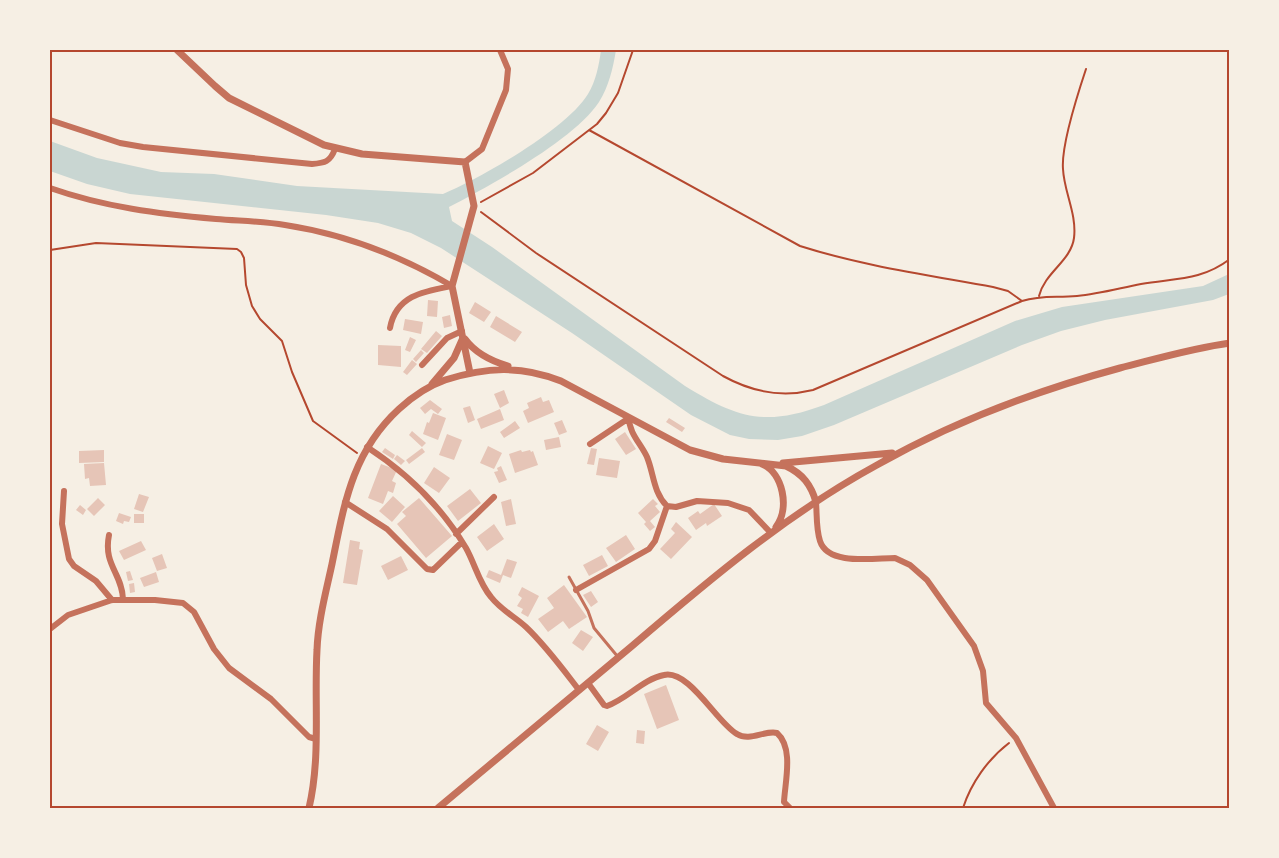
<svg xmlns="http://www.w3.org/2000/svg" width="1279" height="858" font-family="'Alegreya Sans',sans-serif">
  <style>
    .water { fill: #c9d6d2 }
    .building { fill: #e6c5b7 }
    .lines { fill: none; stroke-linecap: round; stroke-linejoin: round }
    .path { stroke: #b5482f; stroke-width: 2 }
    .service { stroke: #c5725c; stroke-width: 3 }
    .minor { stroke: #c5725c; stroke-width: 6 }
    .tertiary { stroke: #c5725c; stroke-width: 7 }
    .neatline { fill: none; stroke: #b5482f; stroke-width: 2 }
  </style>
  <rect width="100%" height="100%" fill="#f6efe4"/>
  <path class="water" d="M601,50H616C613,68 609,86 599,102C574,140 491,185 449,207L452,221L492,247L685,386C737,418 765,427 824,405L1015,321L1062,307L1203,286L1229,274V294L1213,300L1105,320L1061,331L1022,345L834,425L802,436L778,440L749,439L730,435L691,415L572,333L441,248L411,233L378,223L326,215L130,194L87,184L50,171V141L97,158L161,172L214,174L297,186L443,194C481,178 567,129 588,94C596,81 599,65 601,50Z"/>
  <path class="building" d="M428,300L438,301L437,317L427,316Z
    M475,302L491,312L484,322L469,313Z
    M450,315L452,326L444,328L442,317Z
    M496,316L522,332L515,342L490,327Z
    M405,319L423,322L421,334L403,330Z
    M436,331L442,336L427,353L421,349Z
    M410,337L416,340L410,352L405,350Z
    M378,345L401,346V367L378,365Z
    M421,350L424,353L416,362L413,359Z
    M412,360L417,364L407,375L403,372Z
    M504,390L509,403L500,408L494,394Z
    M541,397L543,402L549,400L554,412L528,423L523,411L529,408L527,403Z
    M430,400L442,409L438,414L431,409L425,414L420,408Z
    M470,406L475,420L468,423L463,408Z
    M500,409L504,420L481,429L477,419Z
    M433,413L446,418L438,440L423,434L427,422L429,423Z
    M669,418L685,428L682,432L666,422Z
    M562,420L567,432L559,435L554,423Z
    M515,421L520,428L504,438L500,432Z
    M412,431L426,443L422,447L409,435Z
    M625,432L636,449L626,455L615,439Z
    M447,434L462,440L454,460L439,455Z
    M559,437L561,447L546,450L544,440Z
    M488,446L502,453L494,469L480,463Z
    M385,448L395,455L393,459L382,452Z
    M422,448L425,452L409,464L406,460Z
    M591,448L597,449L594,465L587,464Z
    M104,450V462L79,463V451Z
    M521,450L522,452L530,450L531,452L533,451L538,465L515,473L509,454Z
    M397,455L405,461L401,465L394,459Z
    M599,458L620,461L617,478L596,475Z
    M104,463L106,485L90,486L89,478L85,479L84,464Z
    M381,464L397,470L392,481L396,483L393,493L388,491L383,504L368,498Z
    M501,466L507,480L499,483L494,472L498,471L497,468Z
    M434,467L450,478L439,493L424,483Z
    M470,489L481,503L458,521L447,506Z
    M139,494L149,497L143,512L134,509Z
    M393,496L405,507L392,522L379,511Z
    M98,498L105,505L94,516L87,509Z
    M419,498L452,536L426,558L397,524L406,516L402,512Z
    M511,499L516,524L506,526L501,502Z
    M653,499L658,504L655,506L660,512L650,521L655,527L650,531L644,524L646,522L638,513Z
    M714,504L722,516L707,526L706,523L696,530L688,518L698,511L700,514Z
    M80,505L86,510L83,515L76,510Z
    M119,513L131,517L129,522L124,521L123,524L116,521Z
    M134,514H144V523H134Z
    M676,522L692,537L671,559L660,549L675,533L671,529Z
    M494,524L504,539L487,551L477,537Z
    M626,535L635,549L616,562L606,548Z
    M350,540L360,542L359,549L363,550L357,585L343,583Z
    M141,541L146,550L124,560L119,551Z
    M162,554L167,568L157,571L152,558Z
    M602,555L608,566L589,576L583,565Z
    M401,556L408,570L388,580L381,566Z
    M507,559L517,562L511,578L503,575L500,583L486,577L489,570L501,575Z
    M130,571L133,580L128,581L126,572Z
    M156,572L159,582L144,587L140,578Z
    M134,583L135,592L130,593L129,584Z
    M564,585L587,617L569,629L563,621L548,632L538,619L554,608L547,598Z
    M522,587L539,596L528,617L521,613L523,609L517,606L522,598L518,595Z
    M591,591L598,602L591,607L583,595Z
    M581,630L593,637L583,651L572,643Z
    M666,685L679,720L657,729L644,694Z
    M597,725L609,732L598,751L586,744Z
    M637,730L645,731L644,744L636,743Z"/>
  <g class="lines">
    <path class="path" d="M589,130L800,246C863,266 928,275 993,287L1008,291L1022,301
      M481,202L533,173L597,124L606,113L618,93L633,50
      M481,212L536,253L723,376C752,392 781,398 813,390L1022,301C1042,295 1056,298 1077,296C1099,294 1120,288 1141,284C1175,278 1201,281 1230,259
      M50,250L96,243L237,249L241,252L244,258L246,285L252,306L260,319L282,341L292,372L313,421L357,453
      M1039,296C1045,272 1071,261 1074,238C1077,214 1064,192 1063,169C1061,145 1078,93 1086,69
      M963,808C971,783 988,759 1009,743"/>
    <path class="service" d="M569,577L588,611L594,628L618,657"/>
    <path class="minor" d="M50,120L120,143L143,147L312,164C325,163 330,162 335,149
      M465,162L482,149L506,90L508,69L500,50
      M50,188C104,207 159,214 216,219C239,221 262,221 285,225C344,234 401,256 452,286
      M390,328C396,295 425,291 452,286
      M422,365L447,338L462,331
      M590,444L629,418C629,433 641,444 647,457C654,474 653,492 667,506L676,507L697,501L728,503L749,510L771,533
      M367,447C407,473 441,506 466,548C475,564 479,583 491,597C501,610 514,616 526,627C546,646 562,668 579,690
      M64,491L62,524L69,559L74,566L96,581L112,600
      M345,502L387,529L427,569L433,570L462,542
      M816,502C817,514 816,529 820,541C828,566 874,558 895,558L910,565L927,580L974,646L983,671L986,703L1016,738L1054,808
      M456,534L494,497
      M109,535C103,565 122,573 123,599
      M576,590L649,549L655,541L667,506
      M50,629L68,615L112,600H155L183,603L194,612L214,649L229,668L271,699L309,737L316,739
      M588,683L604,705L607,706C627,699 643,679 664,675C689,669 717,723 737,734C750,742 764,730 777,733C794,748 785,782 784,802L790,808"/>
    <path class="tertiary" d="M177,50L215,86L229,98L324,145L362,154L465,162L474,206L452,286L470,373
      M465,339C476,354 491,361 508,366
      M432,384L454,358L462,340
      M783,463L892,453
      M762,464C783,473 790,508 776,527
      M309,808C321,757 314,702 317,650C318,621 326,592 332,564C344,505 352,452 399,409C412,397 428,386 445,380C486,367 521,365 561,381L690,450L723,459L786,466C803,474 811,485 816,502
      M438,808C502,754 567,700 632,646C709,580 787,514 877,465C953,422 1035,391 1120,368C1156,359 1193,348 1230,343"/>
  </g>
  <rect width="1279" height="858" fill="none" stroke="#f6efe4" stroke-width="102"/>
  <rect x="51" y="51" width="1177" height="756" class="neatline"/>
</svg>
